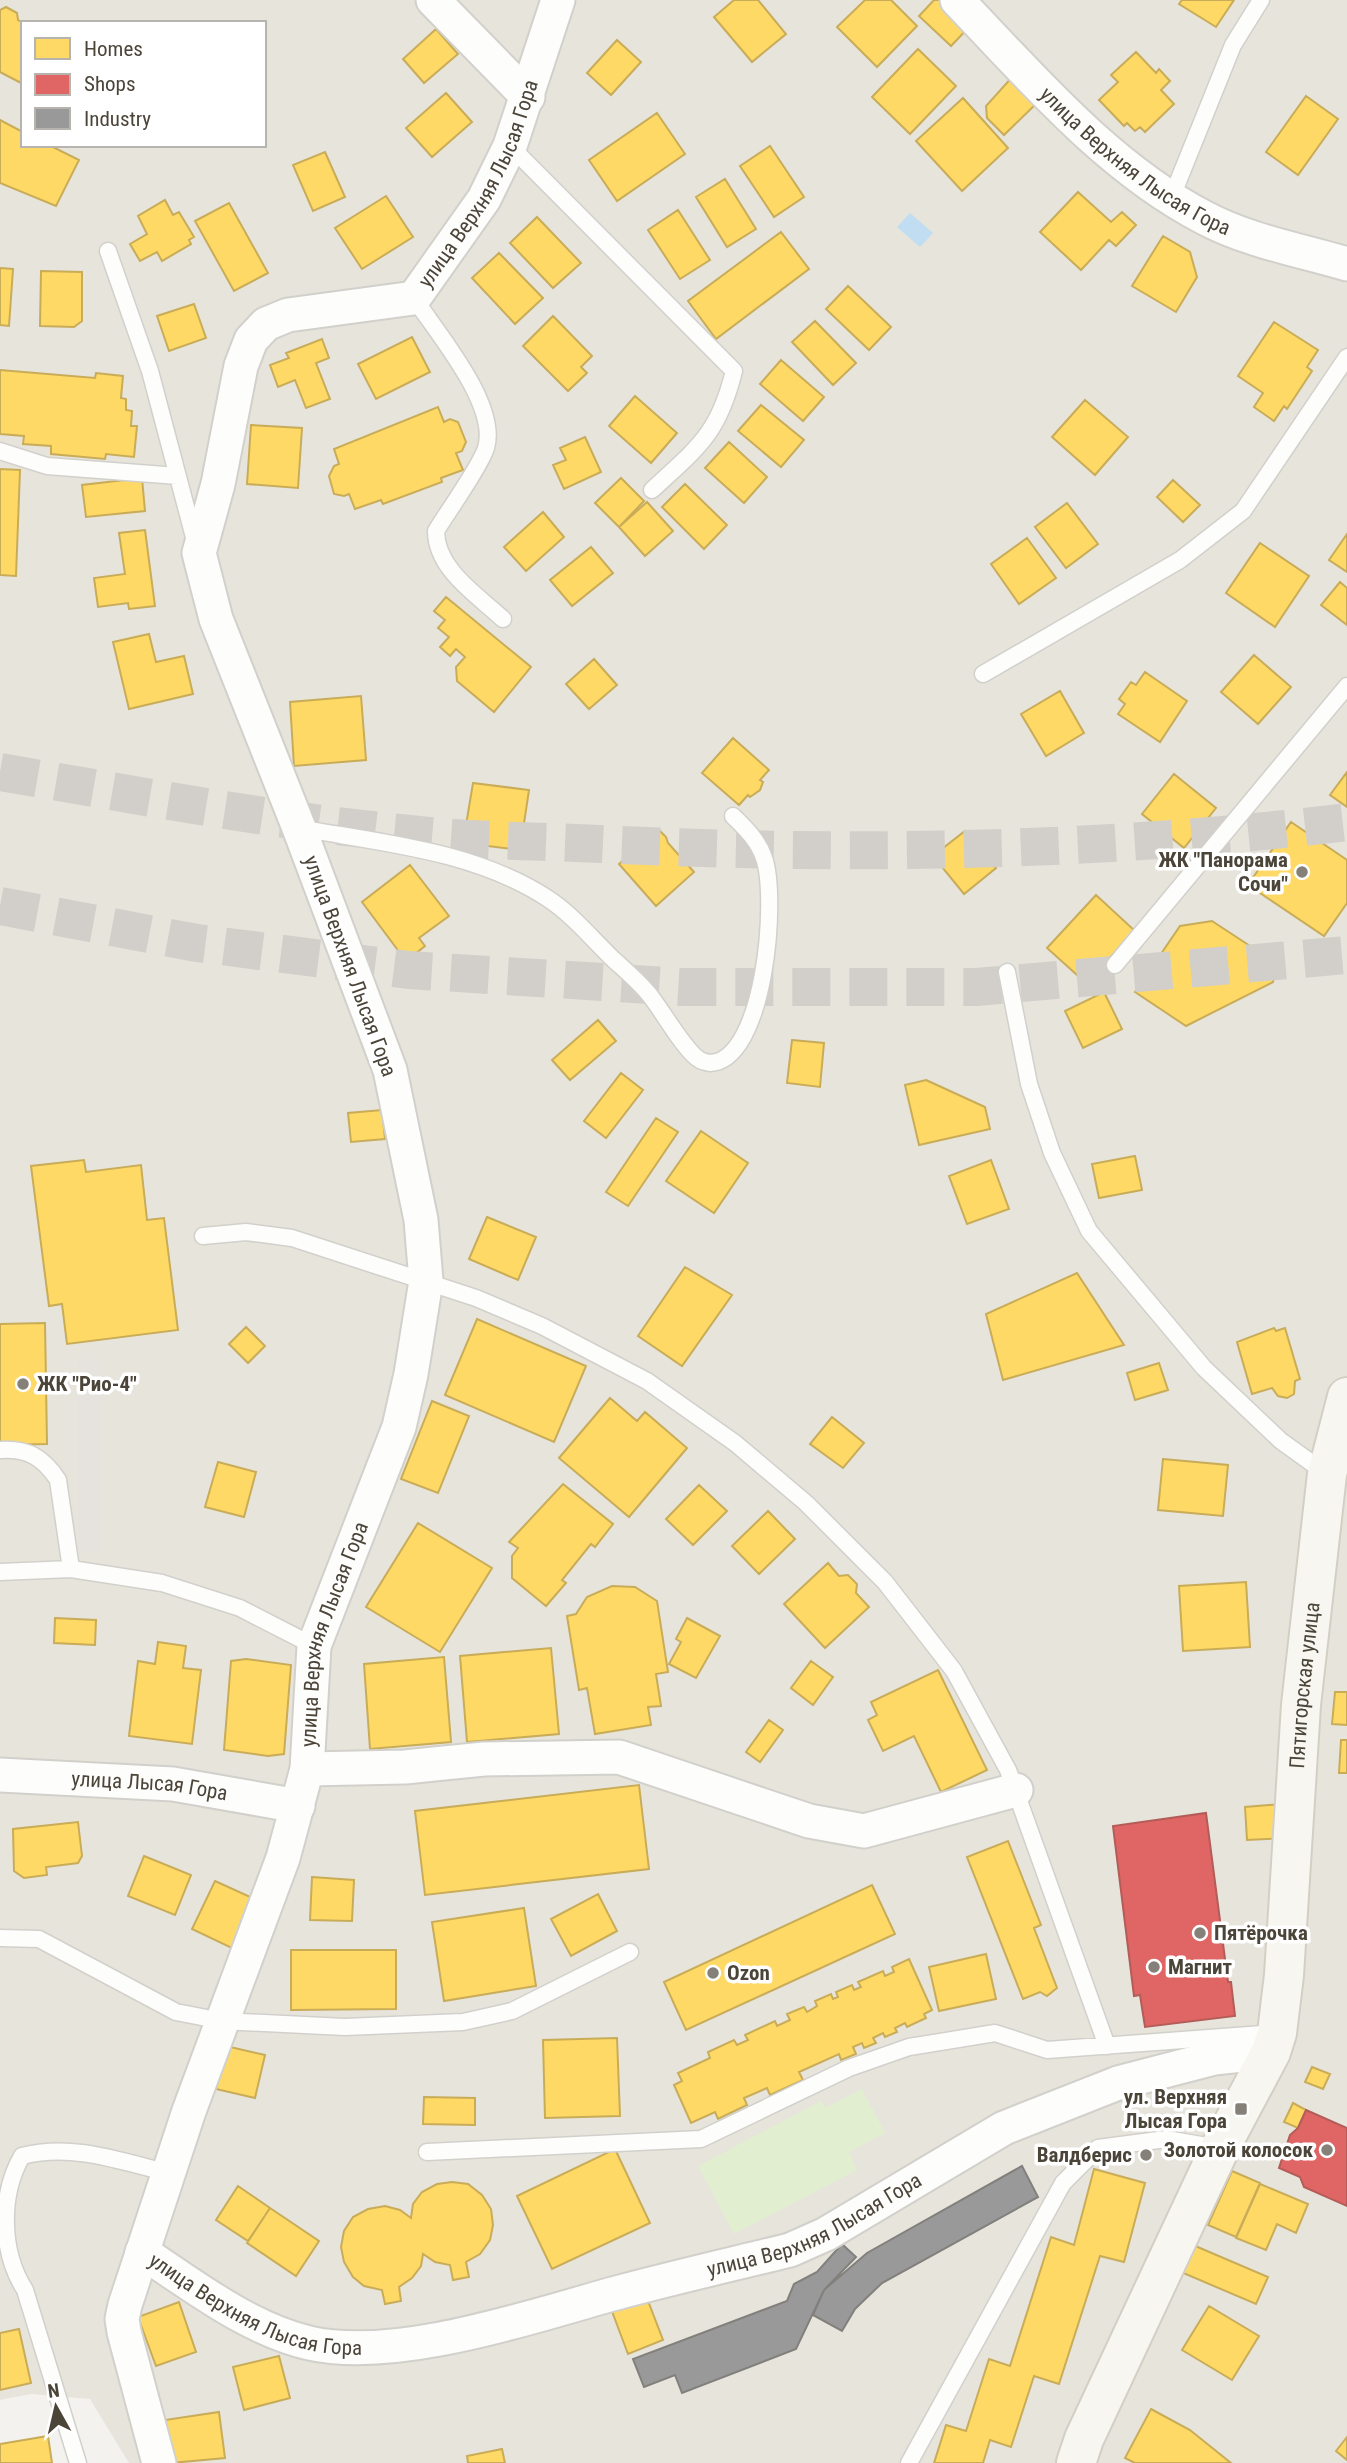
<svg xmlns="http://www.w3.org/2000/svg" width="1347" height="2463" font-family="'Roboto Condensed',sans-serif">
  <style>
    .residential { fill: #e7e4dc; fill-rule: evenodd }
    .green { fill: #e1eecf }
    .parking { fill: #e6e3df }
    .water { fill: #c0ddf1 }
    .homes { fill: #ffd966; stroke: #c9ac58; stroke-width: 2 }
    .shops { fill: #e06666; stroke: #b35c58; stroke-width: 2 }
    .industry { fill: #999; stroke: #82807c; stroke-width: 2 }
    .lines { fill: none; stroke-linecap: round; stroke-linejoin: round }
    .primary-tunnel { stroke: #d2cfca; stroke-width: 38; stroke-dasharray: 38 19; stroke-linecap: butt }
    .lane-casing { stroke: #d2d0cb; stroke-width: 19 }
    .street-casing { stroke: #d2d0cb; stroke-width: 37 }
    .secondary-casing { stroke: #d3cfc5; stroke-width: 42 }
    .lane { stroke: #fdfdfc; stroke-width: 16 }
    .street { stroke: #fdfdfc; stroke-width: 33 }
    .secondary { stroke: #f7f6f1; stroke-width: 38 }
    .poi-dot { fill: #868178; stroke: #fff; stroke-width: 2.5 }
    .labels { text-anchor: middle; stroke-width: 7; stroke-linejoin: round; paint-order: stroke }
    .street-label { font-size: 21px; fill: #4b4439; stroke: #fff }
    .poi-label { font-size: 21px; font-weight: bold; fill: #4b4439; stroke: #fff; text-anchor: end }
  </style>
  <rect width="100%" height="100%" fill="#f4f2ee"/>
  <path class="residential" d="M0,0H1347V2463H129L90,2399L31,2394L0,2400ZM23,23H264V145H23Z"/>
  <path class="green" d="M862,2089L885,2133L849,2152L857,2170L734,2234L698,2166L821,2101L825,2108Z"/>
  <path class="parking" d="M78,1359H100L99,1551H78Z"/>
  <path class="water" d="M910,213L933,233L920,247L897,227Z"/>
  <path class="homes" d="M734,0H758L786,34L752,62L714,17Z
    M865,0H891L917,26L877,67L837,27Z
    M934,0H945L971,25L951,46L919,16Z
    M1182,0H1234L1216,27L1179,4Z
    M6,7L17,13L18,20L23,23V84L0,72V10Z
    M436,29L458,54L424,83L403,59Z
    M617,40L641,62L611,95L587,73Z
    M918,49L956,86L910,134L872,97Z
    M1136,52L1156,73L1159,69L1170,81L1161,90L1174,104L1145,132L1140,127L1135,131L1127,123L1124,126L1099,100L1118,82L1111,75Z
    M1014,75L1039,101L1004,135L987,118L986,106Z
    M446,93L472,122L432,157L406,128Z
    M1306,96L1338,119L1298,175L1266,152Z
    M963,98L1008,148L962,191L916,141Z
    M657,113L685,154L617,201L589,160Z
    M0,120L23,132V145H49L79,160L56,206L0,183Z
    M770,146L804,197L774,217L740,166Z
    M325,152L345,197L313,211L293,165Z
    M725,179L756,229L727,247L696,197Z
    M1078,192L1111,222L1122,212L1136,225L1116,246L1109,240L1081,270L1040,232Z
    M386,196L413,237L362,269L335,228Z
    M165,200L173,215L179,212L194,237L189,240L191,244L162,261L157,252L140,261L130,244L147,234L138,216Z
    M229,203L268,273L234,291L195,221Z
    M678,210L710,260L680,279L648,230Z
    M537,217L581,263L553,288L510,243Z
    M781,232L809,269L716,339L688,301Z
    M1163,236L1190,252L1197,277L1176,312L1132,286Z
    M499,253L543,298L515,324L472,278Z
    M0,268L13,269L9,326L0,325Z
    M41,271L82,272V321L74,327L40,326Z
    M848,286L891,327L869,350L826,309Z
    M194,304L206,338L169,351L157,316Z
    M553,316L592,356L581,367L587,373L568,391L523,346Z
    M815,321L856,363L833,385L792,342Z
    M1274,322L1318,350L1307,367L1312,371L1287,409L1284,406L1274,421L1254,407L1263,393L1238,376Z
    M412,337L430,372L376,399L358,364Z
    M322,339L329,358L316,363L330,399L306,408L295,380L278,387L270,365L289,358L286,353Z
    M781,360L824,397L803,421L760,384Z
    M0,370L95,378L96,373L123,376L121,398L126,399V410L132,411L131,426H137L134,457L106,454L105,459L51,454V446L23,444L24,436L0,434Z
    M635,396L677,433L651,463L609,426Z
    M1085,400L1128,437L1095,475L1052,437Z
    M761,405L804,440L781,467L738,431Z
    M438,407L444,422L450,419L458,422L466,442L462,451L456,453L463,470L441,478L442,482L383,504L381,500L355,509L349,494L344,496L334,494L329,476L334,466L339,464L334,449Z
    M251,425L302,428L298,488L247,484Z
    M585,437L601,472L564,489L553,465L566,460L560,448Z
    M729,442L767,477L744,503L705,468Z
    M0,469L20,470L16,576L0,575Z
    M142,478L145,511L86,517L82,485Z
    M621,478L644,501L619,527L595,503Z
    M1173,480L1200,505L1183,522L1157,497Z
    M685,484L727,525L704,549L662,507Z
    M647,502L673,531L645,556L619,527Z
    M1067,503L1098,544L1066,568L1035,527Z
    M543,512L564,537L526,571L504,547Z
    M145,530L155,606L129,609L128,603L98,607L94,578L125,574L119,533Z
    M1347,534V572L1329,560Z
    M1027,538L1056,578L1019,604L991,564Z
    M1260,543L1309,576L1275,627L1226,593Z
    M591,547L613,573L572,606L550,580Z
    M1340,582L1347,588V625L1321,605Z
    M446,597L531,667L494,712L457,681L456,667L465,657L456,649L450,656L440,647L449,637L438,628L445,620L434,611Z
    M149,634L156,662L184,656L193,694L129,709L113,642Z
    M1254,655L1291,687L1258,724L1221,692Z
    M594,659L617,685L589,709L566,684Z
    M1145,672L1187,701L1160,742L1118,714L1125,704L1119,699L1131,682L1136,685Z
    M1060,691L1084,733L1046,756L1021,714Z
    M361,696L366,760L294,766L290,702Z
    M733,738L769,770L760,780L763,782L760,790L750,797L748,795L739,805L702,773Z
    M1347,772V807L1330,795Z
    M1174,774L1216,808L1184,848L1142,814Z
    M473,783L529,790L520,850L463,843Z
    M1291,822L1347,860V903L1324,936L1248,885Z
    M651,831H660L666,837L668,843L694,872L656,906L619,864L644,842V836Z
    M965,831L996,868L964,894L933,856Z
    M410,865L449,916L419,938L425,946L406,961L362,902Z
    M1096,895L1135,931L1086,983L1047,948Z
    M1212,921L1276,963L1273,982L1186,1026L1135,992L1180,926Z
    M1104,992L1122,1029L1083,1048L1065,1011Z
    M598,1020L616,1041L570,1080L552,1060Z
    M792,1040L824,1043L820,1087L787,1083Z
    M621,1073L643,1090L606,1138L584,1121Z
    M926,1080L985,1107L990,1129L919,1145L905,1085Z
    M382,1110L385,1139L351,1142L348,1113Z
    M656,1118L678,1132L628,1206L606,1192Z
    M701,1131L748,1163L714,1213L666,1181Z
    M1135,1156L1142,1190L1099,1198L1092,1164Z
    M84,1160L86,1172L141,1165L147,1220L164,1218L178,1330L67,1344L62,1304L49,1306L31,1166Z
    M991,1160L1009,1209L967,1224L949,1176Z
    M487,1217L536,1237L518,1280L469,1259Z
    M685,1267L732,1295L682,1366L638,1336Z
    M1077,1273L1124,1345L1003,1380L986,1314Z
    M477,1319L586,1366L554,1442L445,1395Z
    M45,1323L47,1444L0,1445V1324Z
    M246,1327L265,1346L248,1363L229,1344Z
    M1274,1328L1276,1331L1285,1328L1300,1379L1295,1381L1294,1394L1287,1398L1278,1396L1272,1388L1252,1394L1237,1342Z
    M1159,1363L1168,1390L1135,1400L1127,1373Z
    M610,1398L637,1421L645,1412L687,1448L629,1517L559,1458Z
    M432,1401L469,1416L438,1493L401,1479Z
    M832,1417L864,1443L843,1468L810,1444Z
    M1163,1459L1228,1465L1223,1516L1158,1510Z
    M218,1462L256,1472L244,1517L205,1507Z
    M563,1484L613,1524L595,1547L591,1544L562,1580L566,1583L546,1606L512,1578V1556L518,1548L509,1542Z
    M699,1485L727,1511L693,1545L666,1519Z
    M768,1511L795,1539L759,1574L732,1546Z
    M418,1523L492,1568L440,1652L366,1607Z
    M828,1563L839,1576L848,1575L857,1584L856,1593L869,1607L825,1648L784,1604Z
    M1246,1582L1250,1647L1183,1651L1179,1586Z
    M612,1586L635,1587L657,1601L668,1672L656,1674L661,1706L648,1707L651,1725L595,1734L587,1688L579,1690L567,1616L576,1614L587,1597Z
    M55,1618L96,1620L95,1645L54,1643Z
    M687,1618L720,1636L696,1678L669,1664L681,1642L676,1639Z
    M158,1642L186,1646L183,1668L201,1670L192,1744L129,1736L138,1661L155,1664Z
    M551,1648L559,1734L467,1742L460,1656Z
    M444,1657L451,1742L370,1749L364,1664Z
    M246,1659L291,1665L284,1754L268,1756L224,1750L231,1661Z
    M811,1661L833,1677L813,1705L791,1688Z
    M938,1670L987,1770L941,1792L914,1736L883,1751L868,1720L877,1715L871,1702Z
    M1335,1692H1347V1725L1332,1724Z
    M769,1720L783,1730L760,1762L746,1752Z
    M1341,1740H1347V1773H1339Z
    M639,1785L649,1869L425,1895L415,1811Z
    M1282,1804L1284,1838L1247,1840L1245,1807Z
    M78,1822L82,1856L78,1863L46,1867L47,1875L24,1878L14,1871L13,1829Z
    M1008,1841L1041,1925L1034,1928L1057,1988L1047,1996L1040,1992L1023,1999L967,1857Z
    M144,1856L191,1875L175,1915L128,1896Z
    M312,1877L354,1880L352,1921L310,1920Z
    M215,1881L259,1901L236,1950L192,1929Z
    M872,1885L895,1934L686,2030L664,1982Z
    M598,1894L617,1931L571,1956L551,1919Z
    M524,1908L536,1986L444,2001L432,1922Z
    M291,1950H396V2009L291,2010Z
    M986,1954L996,1999L939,2011L929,1967Z
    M909,1959L932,2010L924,2014L926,2018L907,2027L905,2023L895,2028L897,2032L885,2037L883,2033L873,2038L876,2043L864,2048L862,2043L853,2047L856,2054L841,2060L839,2054L799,2072L803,2080L770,2095L767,2088L744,2098L747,2105L718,2119L715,2112L691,2123L674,2085L682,2081L678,2073L710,2058L708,2052L734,2040L737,2045L748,2040L745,2035L775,2021L777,2026L790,2020L787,2014L804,2007L807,2012L817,2006L815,2001L831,1994L833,1999L838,1997L836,1992L852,1985L854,1990L861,1987L858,1982L883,1971L885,1976L894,1972L892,1967Z
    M617,2038L620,2116L545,2118L543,2040Z
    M226,2046L265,2055L255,2098L216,2089Z
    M1312,2067L1330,2074L1323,2089L1305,2082Z
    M424,2097L475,2098V2125L423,2124Z
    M1293,2103L1306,2110L1298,2128L1284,2122Z
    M615,2149L650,2223L552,2269L517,2196Z
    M1094,2169L1145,2183L1124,2262L1100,2256L1059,2384L1034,2376L1011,2447L990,2440L983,2463H934L946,2425L966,2431L989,2359L1010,2366L1051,2237L1074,2245Z
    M1232,2171L1260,2183L1236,2237L1208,2225Z
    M452,2182L468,2184L482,2195L491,2209L493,2225L490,2240L480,2254L466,2262L469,2277L453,2280L450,2265L435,2262L423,2254L421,2266L412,2278L399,2287L401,2301L385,2304L382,2290L364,2286L353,2277L344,2262L341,2247L344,2231L353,2217L368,2209L385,2206L400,2210L411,2218L413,2204L422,2192L437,2184Z
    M1260,2184L1308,2204L1296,2233L1277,2224L1266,2250L1236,2238Z
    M238,2186L270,2208L248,2241L216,2220Z
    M270,2208L319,2241L296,2276L247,2243Z
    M1193,2245L1268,2277L1256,2304L1181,2272Z
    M645,2293L663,2340L628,2354L610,2306Z
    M179,2302L196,2352L156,2366L138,2317Z
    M1209,2306L1259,2336L1232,2380L1182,2350Z
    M19,2329L31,2383L0,2390V2333Z
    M279,2356L290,2398L244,2410L233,2367Z
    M1151,2409L1190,2430L1231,2463H1135L1125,2458Z
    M219,2412L225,2458L171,2463L165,2420Z
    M48,2436L52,2463H0V2444Z
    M1347,2437V2460L1336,2451Z
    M502,2449L505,2463H468L467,2456Z"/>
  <path class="shops" d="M1206,1813L1228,1982H1231L1235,2016L1145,2027L1140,1995L1134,1996L1113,1826Z
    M1306,2110L1347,2128V2206L1304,2187L1300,2177L1279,2168L1290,2135L1298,2128Z"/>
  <path class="industry" d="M1022,2166L1038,2197L882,2283L855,2309L842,2331L813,2315L824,2290L867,2253Z
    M842,2244L856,2257L824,2290L796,2349L682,2393L675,2375L644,2387L633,2359L787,2301L794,2284L817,2272Z"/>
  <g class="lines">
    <path class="primary-tunnel" d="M0,772C136,795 273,821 410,834C473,841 537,841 600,844C849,856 1100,852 1347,822
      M0,906L197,943L409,970L683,987H976L1347,955"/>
    <defs>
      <path id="lane" d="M510,146L734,371C718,435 698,447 652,490
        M1171,199L1233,45L1261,0
        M108,251L150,371L195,541
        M414,298C437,333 499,405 486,448C480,467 448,511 436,531C436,569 477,595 503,619
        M0,451L47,466L178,476
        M983,674L1180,560L1243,511L1347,357
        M299,828C382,843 475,851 547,898C572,914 593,940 614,960C625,970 638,981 648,993C661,1008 685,1052 700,1060C701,1061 709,1063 710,1063C765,1061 778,898 764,858C758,840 746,829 733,816
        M1115,965L1347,686
        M1007,972L1029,1084L1052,1153L1089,1231L1204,1368L1281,1441L1327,1474
        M203,1236L246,1232L292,1238L476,1298L542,1326L647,1381L735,1443L806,1503L885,1582L954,1671L1008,1770L1107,2046
        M0,1450C27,1448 43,1457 58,1480L71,1569
        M0,1572L71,1569L162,1583L240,1608L314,1646
        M0,1938L39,1939L176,2012L222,2021L345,2027L463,2022L512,2011L630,1952
        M427,2152L701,2139L849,2068L909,2047L995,2033L1047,2050L1277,2033
        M78,2463L25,2290C0,2251 0,2194 22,2156C72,2143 120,2161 169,2173
        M909,2463L1063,2183L1098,2148L1166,2139L1219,2148"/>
      <g id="street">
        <path d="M433,0L528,97"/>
        <path id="s1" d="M957,0C1032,78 1108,168 1205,218C1248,241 1300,250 1347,264"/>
        <path d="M307,1769L405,1767L484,1759L619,1757L809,1821L864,1831L1016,1790"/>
        <path id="s2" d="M0,1775L173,1784L298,1806"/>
        <path id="s3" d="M142,2252C194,2286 247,2328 309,2343C397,2363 532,2316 620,2292C676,2277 733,2264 790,2250L826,2234L1004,2128L1118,2083L1214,2058L1271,2052"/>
        <path id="s4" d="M159,2463L124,2332L122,2319L125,2305L189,2111L283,1858L307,1769L314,1646L399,1427L411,1374L426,1281L421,1220L390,1070L299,828L216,619L199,553L218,484L241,366L251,340L266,324L288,315L414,298L484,199L510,146L558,0"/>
      </g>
      <g id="secondary">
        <path id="s5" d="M1076,2463L1084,2439L1220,2148L1271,2052L1277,2033L1284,1975L1301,1705L1327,1474L1347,1397"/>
      </g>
    </defs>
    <use href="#lane" class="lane-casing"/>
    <use href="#street" class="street-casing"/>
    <use href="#secondary" class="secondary-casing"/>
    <use href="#lane" class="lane"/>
    <use href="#street" class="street"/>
    <use href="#secondary" class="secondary"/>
  </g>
  <g class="poi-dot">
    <circle cx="1302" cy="872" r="7"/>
    <circle cx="23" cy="1384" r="7"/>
    <circle cx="1200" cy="1933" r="7"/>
    <circle cx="1154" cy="1967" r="7"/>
    <circle cx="713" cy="1973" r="7"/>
    <rect x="1234" y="2102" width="14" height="14" rx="3.5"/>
    <circle cx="1327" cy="2150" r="7"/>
    <circle cx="1146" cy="2155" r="7"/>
  </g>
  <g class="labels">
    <g class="street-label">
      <text dy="7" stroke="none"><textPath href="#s1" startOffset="242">улица Верхняя Лысая Гора</textPath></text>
      <text dy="7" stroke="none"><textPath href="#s4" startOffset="2527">улица Верхняя Лысая Гора</textPath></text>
      <text transform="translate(350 966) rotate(70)" y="7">улица Верхняя Лысая Гора</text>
      <text dy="7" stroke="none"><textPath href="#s4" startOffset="868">улица Верхняя Лысая Гора</textPath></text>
      <text dy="7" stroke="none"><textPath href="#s5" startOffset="824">Пятигорская улица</textPath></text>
      <text dy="7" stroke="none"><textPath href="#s2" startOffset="150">улица Лысая Гора</textPath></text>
      <text dy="7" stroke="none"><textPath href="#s3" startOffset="716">улица Верхняя Лысая Гора</textPath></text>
      <text dy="7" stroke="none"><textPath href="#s3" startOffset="128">улица Верхняя Лысая Гора</textPath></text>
    </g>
    <g class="poi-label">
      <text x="1288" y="867">ЖК "Панорама<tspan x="1288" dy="24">Сочи"</tspan></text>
      <text x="37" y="1391" text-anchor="start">ЖК "Рио-4"</text>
      <text x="1214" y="1940" text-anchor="start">Пятёрочка</text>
      <text x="1168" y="1974" text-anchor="start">Магнит</text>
      <text x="727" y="1980" text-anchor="start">Ozon</text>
      <text x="1227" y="2104">ул. Верхняя<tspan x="1227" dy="24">Лысая Гора</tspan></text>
      <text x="1313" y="2157">Золотой колосок</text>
      <text x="1132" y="2162">Валдберис</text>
    </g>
  </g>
  <rect x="21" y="21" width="245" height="126" fill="#ffffff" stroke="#b7b4b0" stroke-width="2"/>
  <rect x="35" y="38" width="35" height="21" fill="#ffd966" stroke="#b7b4b0" stroke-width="2"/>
  <text x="84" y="56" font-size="21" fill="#4b4439">Homes</text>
  <rect x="35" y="74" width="35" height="21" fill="#e06666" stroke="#b7b4b0" stroke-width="2"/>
  <text x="84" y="91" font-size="21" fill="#4b4439">Shops</text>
  <rect x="35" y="108" width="35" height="21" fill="#999999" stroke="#b7b4b0" stroke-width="2"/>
  <text x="84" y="126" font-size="21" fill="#4b4439">Industry</text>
  <g transform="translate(56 2407) rotate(352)" stroke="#ffffff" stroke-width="5" paint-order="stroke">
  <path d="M0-5L12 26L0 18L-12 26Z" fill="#4b4439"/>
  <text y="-10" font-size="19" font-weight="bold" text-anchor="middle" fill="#4b4439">N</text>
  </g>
</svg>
